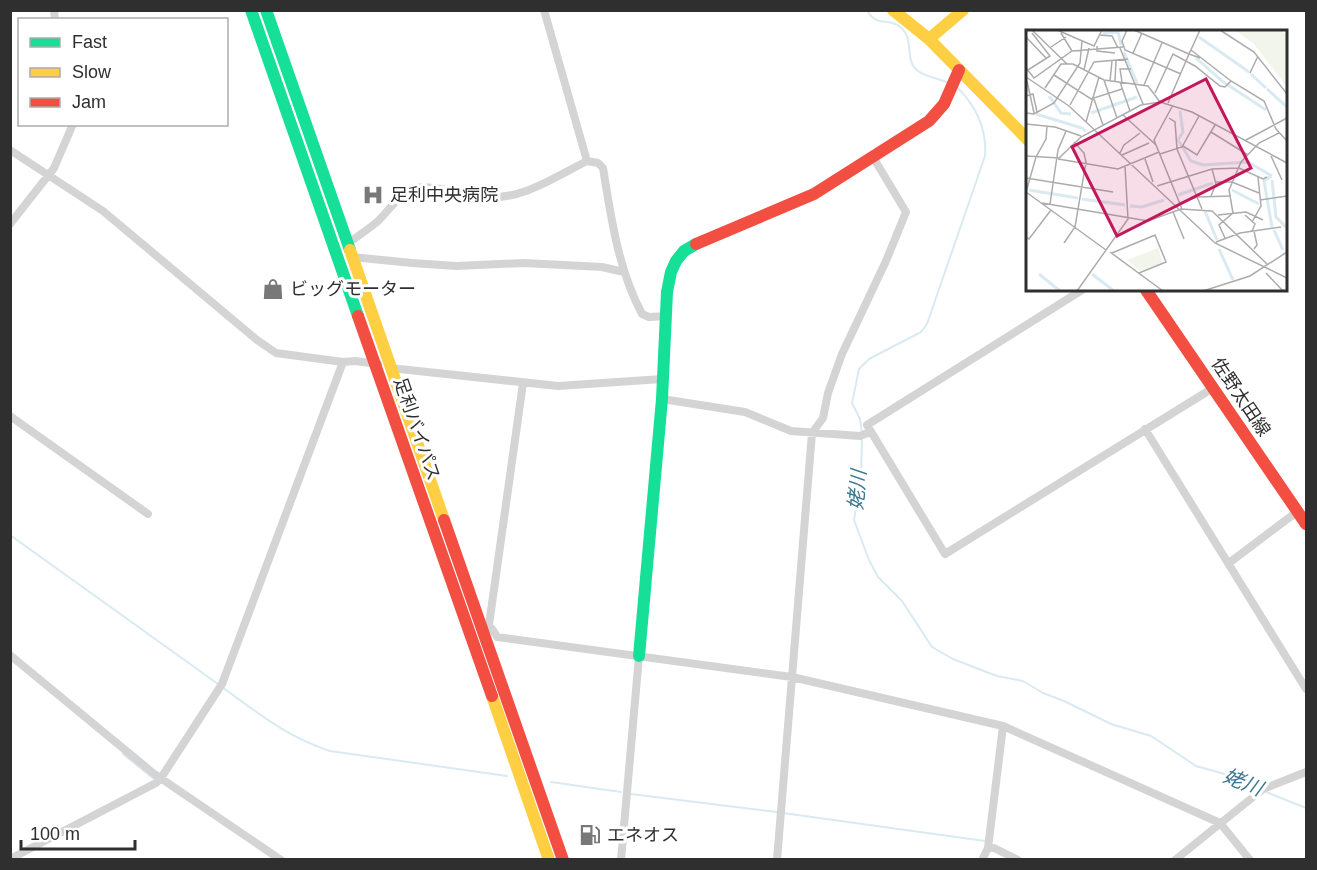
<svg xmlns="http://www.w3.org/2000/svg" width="1317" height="870" font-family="Helvetica,'Noto Sans JP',sans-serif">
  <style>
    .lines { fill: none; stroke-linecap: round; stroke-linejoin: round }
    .stream { stroke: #d9eaf2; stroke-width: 2 }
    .street { stroke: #d4d4d4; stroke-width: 8 }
    .fast { stroke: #16e098; stroke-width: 12 }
    .slow { stroke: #ffcf43; stroke-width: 12 }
    .jam { stroke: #f24e42; stroke-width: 12 }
    .labels { text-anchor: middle; stroke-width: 6; stroke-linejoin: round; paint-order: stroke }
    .poi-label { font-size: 18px; fill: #2f2f2f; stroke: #fff; text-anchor: start }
    .street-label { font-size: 18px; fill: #2f2f2f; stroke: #fff }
    .water-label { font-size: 20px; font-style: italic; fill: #3c7792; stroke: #fff }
    .inset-river { fill: none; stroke: #d9eaf2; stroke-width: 3 }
    .inset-road { fill: none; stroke: #acacac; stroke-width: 1.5 }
    .view { fill: #c2185b; fill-opacity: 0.15; stroke: #c2185b; stroke-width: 3 }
    .inset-edge { fill: none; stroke: #2f2f2f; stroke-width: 3 }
  </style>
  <rect width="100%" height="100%" fill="#fff"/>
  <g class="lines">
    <path class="stream" d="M867,10C877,28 886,17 899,26C916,38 903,60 918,71C926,77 940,79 949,83
      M862,433L860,419L852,403L859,369L869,359L921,332L927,324L985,156C987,129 976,106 957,87
      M862,439L861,476L854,520L869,560L878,577L902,601L932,647L953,659L997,676L1023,681L1043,693L1064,701L1111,724L1151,736L1196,766L1228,775L1258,788
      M10,535L218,684
      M222,687C258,713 287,737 330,751L507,776
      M123,754L154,779
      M551,782L621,792
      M1266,792L1306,808
      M631,794L777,812
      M783,813L985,841"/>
    <path class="street" d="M54,10L55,20
      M544,10L587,161L598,163L603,168C611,217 618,269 642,314L649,317L667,316
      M10,150L103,211L257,340L276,353L343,362L355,361L378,364
      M10,224L54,168L73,124
      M347,244C357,237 367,230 377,222C388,212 400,192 415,188C432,184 465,196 483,197C521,201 555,177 587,161
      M352,257L412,263L456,266L524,263L602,267L624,272
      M1082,290L867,425L945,554L1213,388
      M390,368L558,386L662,379
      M662,399L745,412L791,431L860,436L870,432
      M10,416L148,514
      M1145,429L1306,689
      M1229,563L1298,511
      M489,625L523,383
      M480,626C491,625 492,628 497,637L792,677L1003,726L1220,823L1250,860
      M10,655L153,773L281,860
      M988,848H994L1018,860
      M10,859L156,783L161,778L222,684L343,362
      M621,860L639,656
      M777,860L812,433L823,418L828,393L842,354L886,261L906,212L873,157
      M982,860L988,848L1003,726
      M1175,860L1263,789L1306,772"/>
    <path class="fast" d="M251,10L358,316
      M266,10L350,250
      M639,656L662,399L667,292L671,272L676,261L684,251L696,244"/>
    <path class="slow" d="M893,10L929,39L1028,140
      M929,39L963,10
      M350,250L444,520
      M492,696L549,860"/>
    <path class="jam" d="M696,244L814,194L929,121L944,104L959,70
      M1146,290L1306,524
      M358,316L492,696
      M444,520L563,860"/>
  </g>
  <defs>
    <symbol id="hospital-bare" viewBox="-9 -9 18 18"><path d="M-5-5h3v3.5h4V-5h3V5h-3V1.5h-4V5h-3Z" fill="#787878" stroke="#fff" stroke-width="2.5" paint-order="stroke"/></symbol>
    <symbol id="shop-bare" viewBox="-9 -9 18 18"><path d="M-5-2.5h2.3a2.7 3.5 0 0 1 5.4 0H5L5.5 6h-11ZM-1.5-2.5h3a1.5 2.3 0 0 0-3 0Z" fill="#787878" stroke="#fff" stroke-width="2.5" paint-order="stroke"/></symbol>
    <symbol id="fuel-bare" viewBox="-9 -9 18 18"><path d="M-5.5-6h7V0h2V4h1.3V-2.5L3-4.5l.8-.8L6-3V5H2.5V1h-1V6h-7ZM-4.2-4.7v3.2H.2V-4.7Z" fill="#787878" stroke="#fff" stroke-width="2.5" paint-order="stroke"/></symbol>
  </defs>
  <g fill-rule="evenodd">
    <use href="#hospital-bare" x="358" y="180" width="30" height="30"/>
    <use href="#shop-bare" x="258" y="274" width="30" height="30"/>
    <use href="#fuel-bare" x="575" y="820" width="30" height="30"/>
  </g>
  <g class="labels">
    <g class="poi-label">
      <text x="390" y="201">足利中央病院</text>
      <text x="290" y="295">ビッグモーター</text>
      <text x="607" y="841">エネオス</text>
    </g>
    <g class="street-label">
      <text transform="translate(1241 397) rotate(56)" y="6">佐野太田線</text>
      <text transform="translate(417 429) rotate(71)" y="6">足利バイパス</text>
    </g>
    <g class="water-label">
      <text transform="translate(857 490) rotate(-85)" y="7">姥川</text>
      <text transform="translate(1243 782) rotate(22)" y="7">姥川</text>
    </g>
  </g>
  <g transform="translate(1026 30)">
    <rect width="261" height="261" fill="#fff"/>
    <path d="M209,0H231L261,24V57L228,14Z" fill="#f1f5ec"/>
    <path d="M231,0H254L261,5V24Z" fill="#f1f5ec"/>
    <path d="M132,218L137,232L114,241L101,230Z" fill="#f1f5ec"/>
    <path class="inset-river" d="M77,3L92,2L95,15M173,7L223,42M98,22L111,53M170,28L196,51L240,80M225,44L240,58M241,59L261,77M23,66L35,83L45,84M154,81L157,102L152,110L165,131L177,135L222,132L246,146M65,83L111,67M10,84L56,98L60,102M245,146L238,151L246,197M246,150L250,187L261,198M3,160L52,168M206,160L233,174M152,165L187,153M56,169L99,175M104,176L116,177L138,170M179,181L191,210M248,200L257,220M193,219L207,250M13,244L34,261M66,244L88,261"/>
    <path class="inset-road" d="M6,0L41,34M31,0L68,16L76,0M101,0L96,11L99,20L155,44M108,0L163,24L174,0M194,0L228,22L261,64M35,3L46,21M74,5L86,6L92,18M0,7L20,28M71,16V21L89,23M25,17L40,7M94,18L117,74M165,20L205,51L238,71L250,99L261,111M107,23L116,3M35,34H47L78,50L122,56L134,72M0,38L8,48L46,21L97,17M2,40L24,26L6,3M58,40L63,18M224,43L232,26M28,45L65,69L96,59M0,47L43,76L189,213L261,248M78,50L91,88M1,51L8,83M84,51L86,31M89,51L90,31M94,52L104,81M96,52L94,39H105M118,55L136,13M19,58L35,34M129,63L147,24L169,36L194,56L199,57L205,51M0,66L7,64L11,82M68,69L77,95M142,73L163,24L174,28M44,75L68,32L102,29M147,75L128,110L156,179M0,83L8,84L28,73L54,33L56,11M97,85L130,115M143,88L149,92L151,119L176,179M60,92L73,47M0,94L29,97L55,106M185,102L222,125M220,110L261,88M157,116L171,125L189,95M94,123L98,115L114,103M134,124L156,117L173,86M96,125L123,113M0,126L33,128L55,107L115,75L134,72L166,82L261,133M245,126L256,150M32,129L92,139L133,122M119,129L127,152M0,148L87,162M190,152H206L233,163M131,156L186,139L213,138L237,149L241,147M0,162L80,220M0,162L10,127L20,109L21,96M185,166L190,154L186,139M234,170L261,166M16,173L122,191L155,179L186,181L241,234M154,173L171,167L205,166M24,174L32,120L40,101M147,182L158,209M192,185L220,182L237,190M219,185L229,194L226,201M226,192L235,176L232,147M0,207L3,209L25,180M199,208L193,195L207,183L203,160L215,132L233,113L253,103M190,212L214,203L255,197M38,213L49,197L60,132L58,123L48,112M228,219L231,215L228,201M84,222L137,261M86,223L129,205L140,232L113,243M240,243L257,261M51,261L102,189L99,136M177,261L224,246L261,222"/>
    <path class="view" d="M180,49L225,138L91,206L46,117Z"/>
    <rect width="261" height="261" class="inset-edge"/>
  </g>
  <rect width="1317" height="870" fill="none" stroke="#2f2f2f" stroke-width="24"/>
  <rect x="18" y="18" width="210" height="108" fill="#ffffff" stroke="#acacac" stroke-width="1.5"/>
  <rect x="30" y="38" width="30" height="9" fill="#16e098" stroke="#acacac" stroke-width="1.5"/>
  <text x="72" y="48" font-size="18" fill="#2f2f2f">Fast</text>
  <rect x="30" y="68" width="30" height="9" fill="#ffcf43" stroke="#acacac" stroke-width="1.5"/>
  <text x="72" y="78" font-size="18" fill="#2f2f2f">Slow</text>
  <rect x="30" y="98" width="30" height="9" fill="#f24e42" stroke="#acacac" stroke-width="1.5"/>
  <text x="72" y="108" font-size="18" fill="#2f2f2f">Jam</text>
  <path d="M21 840v9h114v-9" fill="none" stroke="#2f2f2f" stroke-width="3"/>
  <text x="30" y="840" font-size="18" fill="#2f2f2f" stroke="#ffffff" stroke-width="4.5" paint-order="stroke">100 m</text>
</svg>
